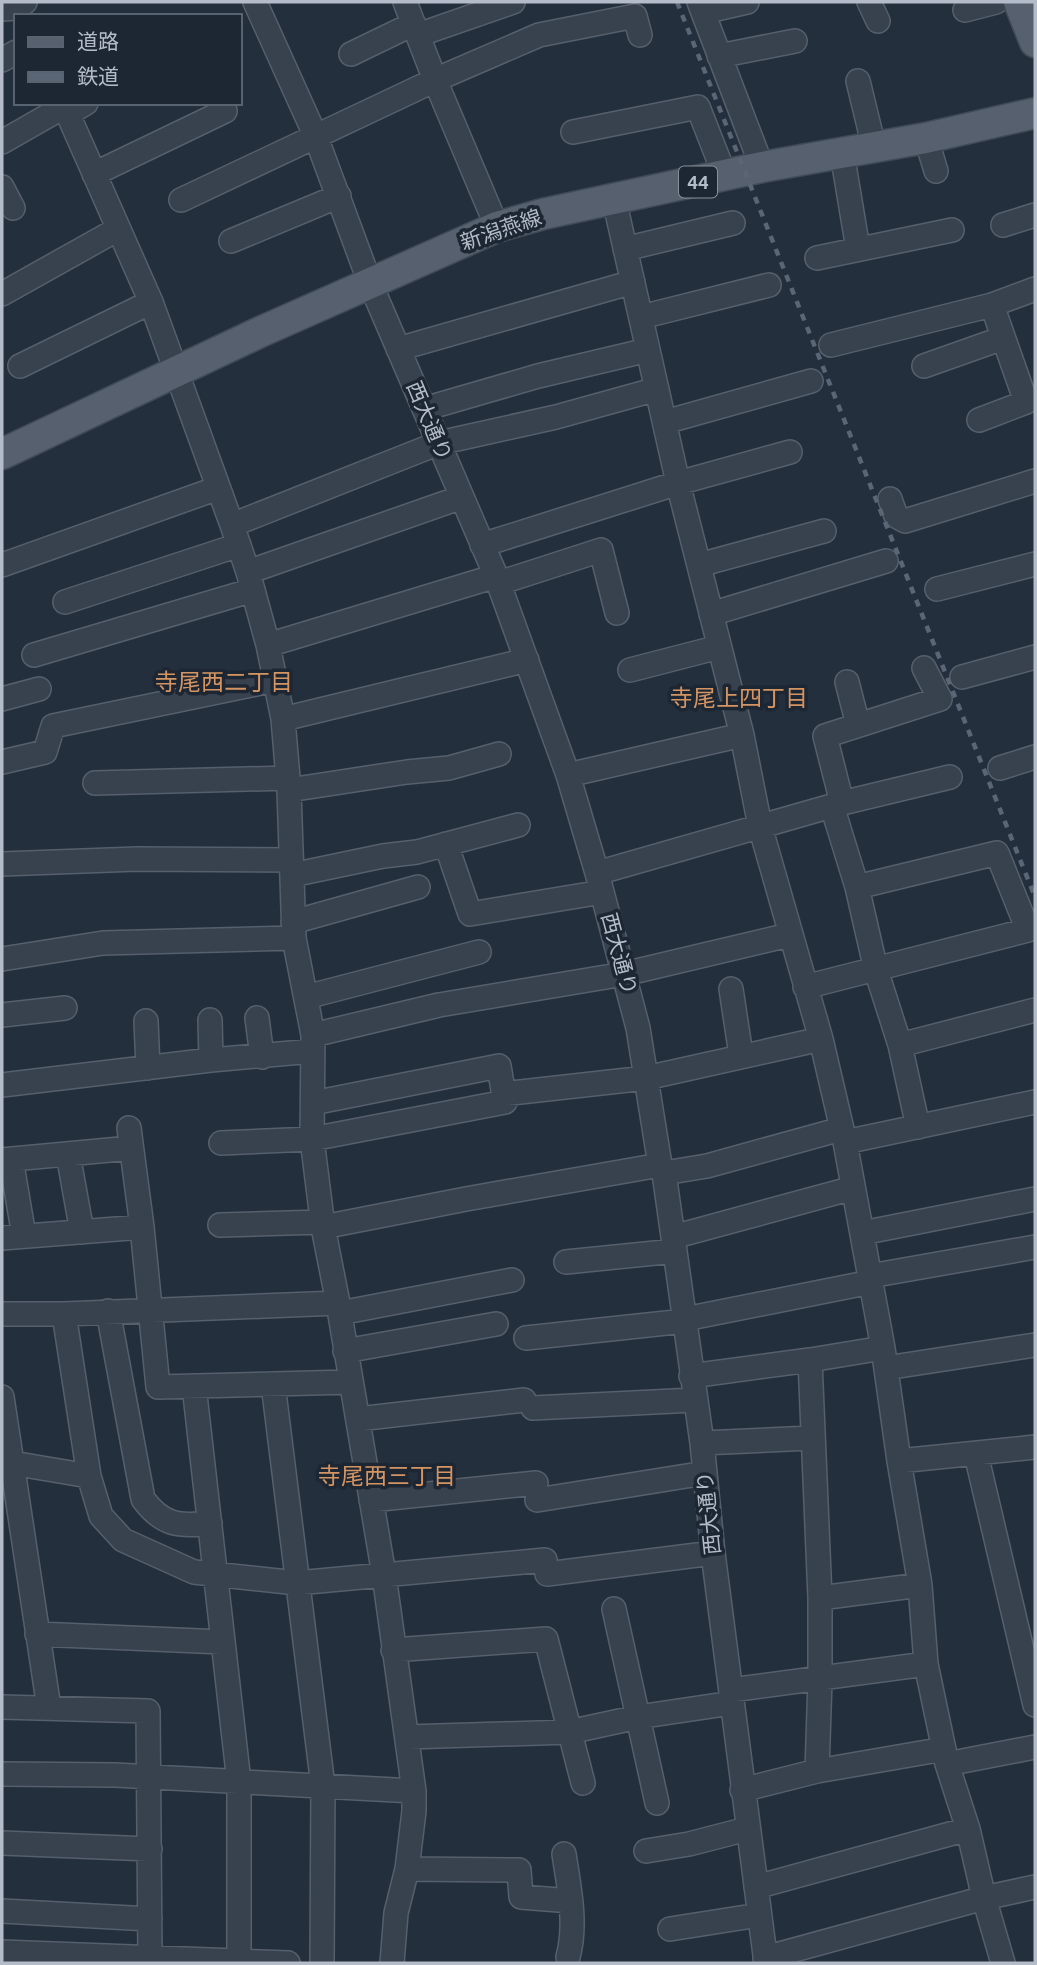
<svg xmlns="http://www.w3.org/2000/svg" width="1037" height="1965" font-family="Ubuntu,'Noto Sans JP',sans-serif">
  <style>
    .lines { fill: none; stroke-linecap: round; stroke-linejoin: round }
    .minor-casing { stroke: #565f6c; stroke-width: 26 }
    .major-casing { stroke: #414a57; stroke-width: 33 }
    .minor { stroke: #38414e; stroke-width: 23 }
    .major { stroke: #56606e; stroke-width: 30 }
    .rail { stroke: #5a6575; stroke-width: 4.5; stroke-dasharray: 7 7; stroke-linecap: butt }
    .labels { text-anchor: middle; stroke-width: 7; stroke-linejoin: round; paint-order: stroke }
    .shield { fill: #1d2633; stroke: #878f9c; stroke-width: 2 }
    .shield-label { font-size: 19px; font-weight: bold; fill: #b4bcc9 }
    .street-label { font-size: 21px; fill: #b4bcc9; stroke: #1d2633 }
    .neighbourhood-label { font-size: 23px; fill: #d59563; stroke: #1d2633 }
  </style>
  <rect width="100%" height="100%" fill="#242f3e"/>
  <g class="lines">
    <defs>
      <path id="minor" d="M255,2L316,137L370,283L496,576L568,775L597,873L638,1028L660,1165L664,1173L702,1443L713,1553L766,1963
        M405,2L435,80L497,227
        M699,2L762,167
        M869,2L878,21
        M2,9L17,8L25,2
        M965,10L996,2
        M703,12L747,2
        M418,35L513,2
        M351,54L413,24
        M719,56L795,41
        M2,60L16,52
        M858,81L874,147
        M63,103L151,302L232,525L248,572L268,645L283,719L289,790L294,938L313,1035L312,1139L323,1227L338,1303L384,1575L414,1791V1811L407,1869L396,1913L392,1963
        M68,114L86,103
        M573,132L698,107L725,176
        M926,138L936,171
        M2,142L65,106
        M842,153L858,249
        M94,174L225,111
        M2,187L13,208
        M614,199L678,483L742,735L760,826L821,1039L845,1142L883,1348L899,1461L920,1585L926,1664L947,1764L968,1829L984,1898L1003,1963
        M181,200L435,80L539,35L635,16L640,35
        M1003,225L1035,215
        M231,241L339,196
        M625,249L733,223
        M817,258L952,230
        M2,294L118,229
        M641,317L769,285
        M831,345L992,305L1035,289
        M398,349L633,282
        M20,366L151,302
        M924,366L1003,338
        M424,409L538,376L648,350
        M979,420L1026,402L992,305
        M665,422L811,381
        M890,499L896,516L905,521L1035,481
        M232,525L439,443L556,417L657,389
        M482,545L678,483L790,452
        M2,565L218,488
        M699,565L824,531
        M248,572L462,497
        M499,583L601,550L617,613
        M937,589L1035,564
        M65,602L239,545
        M711,614L886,561
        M268,645L496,576
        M34,655L253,590
        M630,670L719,647
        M962,677L1035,657
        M847,682L858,725
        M2,699L39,689
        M283,719L527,660
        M2,762L45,752L53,726L275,680
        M1000,768L1035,757
        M568,775L742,735
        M95,783L288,778
        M289,790L407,772L449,768L499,754
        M842,803L825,736L940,699L924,668
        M832,806L857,887L876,970L900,1045L918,1127
        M446,844L470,914L602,892
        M2,864L137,859L291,860
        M597,873L842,803L950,777
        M292,875L383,856L417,852L518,825
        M293,922L418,887
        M2,959L103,943L294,938
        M805,987L1028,930L997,853L857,887
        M731,989L741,1055
        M306,997L479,952
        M2,1015L65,1008
        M257,1018L262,1057
        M210,1020L211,1060
        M146,1021L148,1068
        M313,1035L439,1005L624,974L789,935
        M900,1045L1035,1010
        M2,1085L211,1060L313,1051
        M503,1094L646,1078L821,1039
        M129,1128L142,1227
        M845,1142L1035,1102
        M221,1143L312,1139L505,1102L499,1066L313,1103
        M68,1154L82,1232
        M11,1159L24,1236
        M2,1160L131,1148
        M664,1173L707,1166L841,1129
        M220,1225L322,1222
        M323,1227L466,1199L660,1165
        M862,1233L1035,1199
        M673,1237L853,1188
        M2,1238L142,1227L158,1387L350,1382
        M566,1262L675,1251
        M870,1276L1035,1247
        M108,1311L143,1499C162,1525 179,1527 210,1523
        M340,1313L512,1280
        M2,1314H64L338,1303
        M64,1314L89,1476L101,1516L123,1540L194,1572L297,1583L545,1560L547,1574L713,1553
        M685,1319L871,1282
        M526,1338L685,1321
        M345,1351L496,1324
        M810,1360L820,1598V1680L817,1771
        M886,1368L1035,1345
        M691,1376L810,1360L883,1348
        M273,1384L323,1786L322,1963
        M194,1386L239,1782V1961
        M2,1397L49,1708
        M533,1408L694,1400
        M358,1419L524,1400
        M702,1443L811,1438
        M976,1454L1035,1705
        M899,1461L1035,1447
        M12,1463L89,1476
        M371,1500L536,1483
        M537,1500L705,1473
        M820,1598L920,1585
        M614,1609L657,1803
        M37,1634L223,1642
        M393,1650L546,1639L583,1783
        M731,1690L926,1664
        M2,1707L148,1711L150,1957
        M407,1737L569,1732L638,1717L732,1703
        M947,1764L1035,1747
        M2,1774L115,1775L414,1791
        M742,1790L817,1771L944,1749
        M2,1843L150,1849
        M646,1851L689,1844L747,1829
        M564,1854C569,1887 577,1924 568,1957
        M407,1869L519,1870L521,1897L571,1901
        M756,1887L968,1829
        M2,1911L150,1919
        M670,1929L759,1915
        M2,1952L288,1963
        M765,1958L984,1898L1035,1887"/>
      <path id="major" d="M1019,2L1035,42
        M2,454L258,333L497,227L543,214L762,167L926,138L1035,113"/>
    </defs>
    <use href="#minor" class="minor-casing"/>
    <use href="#major" class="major-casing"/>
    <use href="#minor" class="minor"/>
    <use href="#major" class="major"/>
    <path class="rail" d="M677,2L1035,897"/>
  </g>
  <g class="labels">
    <rect class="shield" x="679" y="166.5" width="38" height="31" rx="5"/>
    <g class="shield-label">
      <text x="698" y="189">44</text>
    </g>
    <g class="street-label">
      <text transform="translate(501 230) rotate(-19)" y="7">新潟燕線</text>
      <text transform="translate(429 421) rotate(67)" y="7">西大通り</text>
      <text transform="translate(619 954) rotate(75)" y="7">西大通り</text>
      <text transform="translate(709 1513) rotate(-96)" y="7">西大通り</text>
    </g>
    <g class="neighbourhood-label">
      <text x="224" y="690">寺尾西二丁目</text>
      <text x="739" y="706">寺尾上四丁目</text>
      <text x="387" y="1484">寺尾西三丁目</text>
    </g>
  </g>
  <rect width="1037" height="1965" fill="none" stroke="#b4bcc9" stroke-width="7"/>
  <rect x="14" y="14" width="228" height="91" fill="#1d2633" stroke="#59626f" stroke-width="2"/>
  <rect x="28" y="37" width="35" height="10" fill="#56606e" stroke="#59626f" stroke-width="2"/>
  <text x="77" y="49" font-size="21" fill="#b4bcc9">道路</text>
  <rect x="28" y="72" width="35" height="10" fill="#5a6575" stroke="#59626f" stroke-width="2"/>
  <text x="77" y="84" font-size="21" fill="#b4bcc9">鉄道</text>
</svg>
